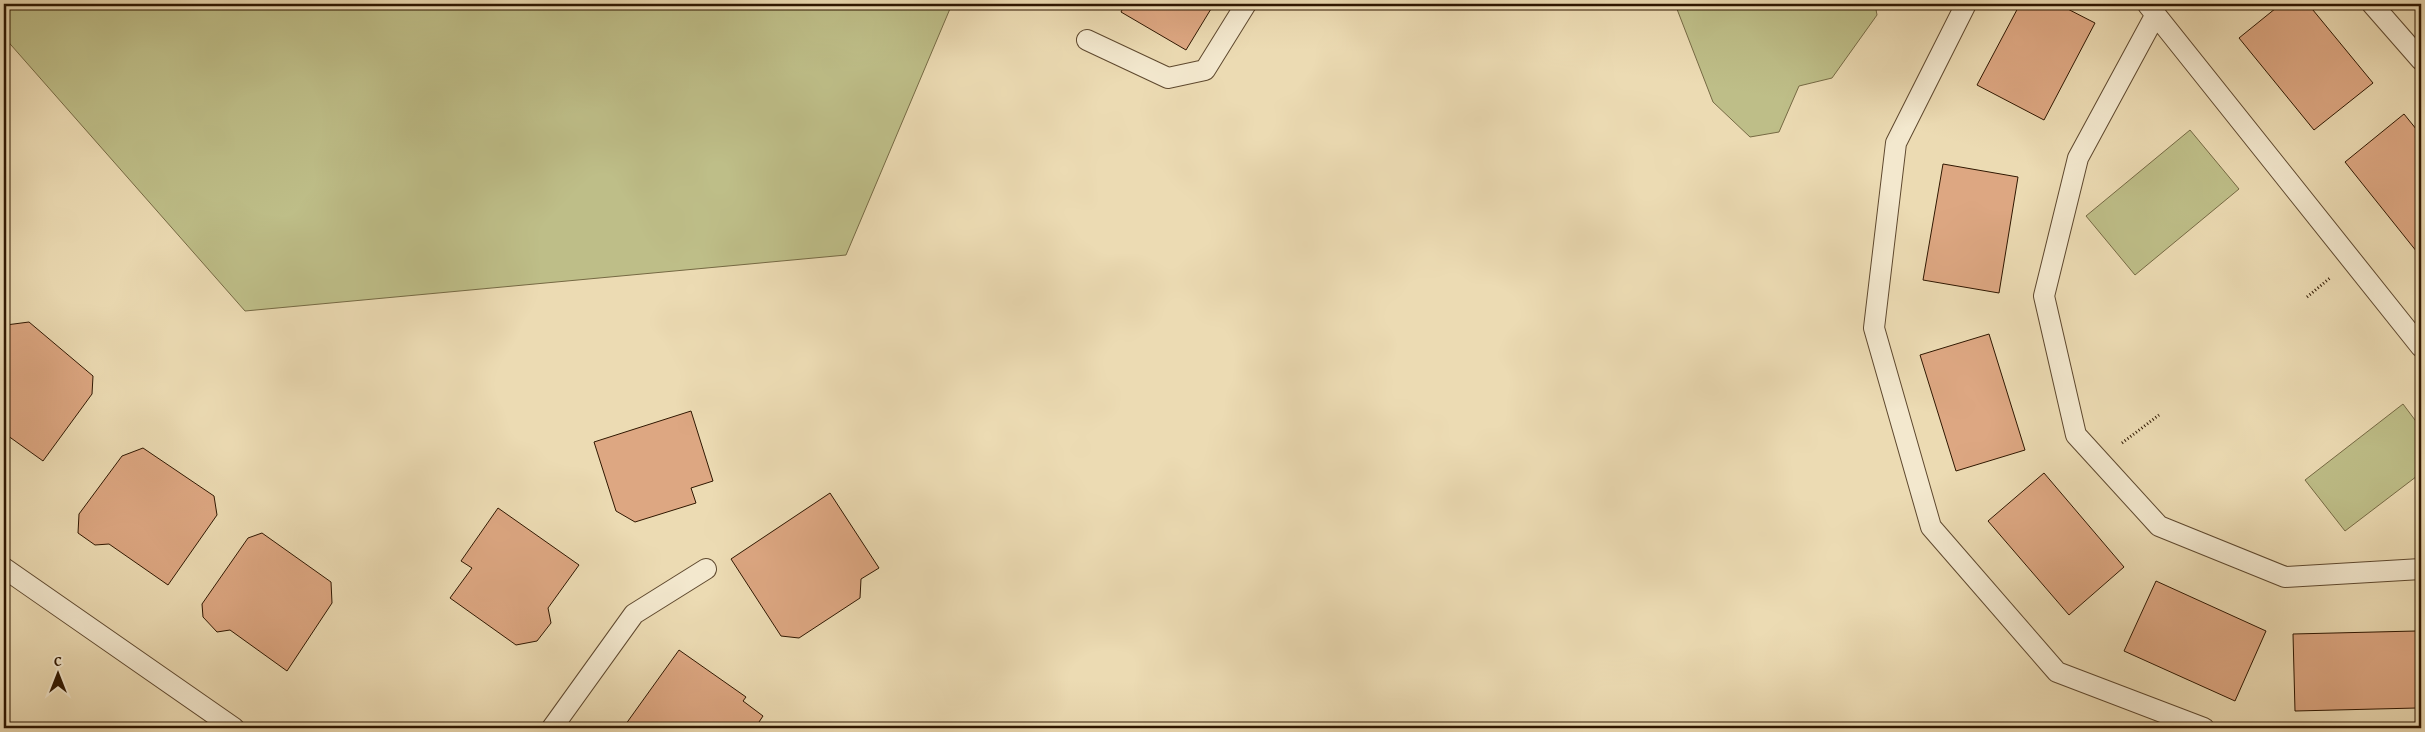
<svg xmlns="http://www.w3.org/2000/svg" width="2425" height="732" font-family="'Gentium Book Plus',serif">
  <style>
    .green { fill: #bebe88; stroke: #766a44 }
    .building { fill: #dda782; stroke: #2f1701 }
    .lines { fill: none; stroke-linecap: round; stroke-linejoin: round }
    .lane-casing { stroke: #5e482e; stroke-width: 22 }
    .path { stroke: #2f1701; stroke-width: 3; stroke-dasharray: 1 2.5; stroke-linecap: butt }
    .lane { stroke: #f3e8ce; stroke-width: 20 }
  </style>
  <rect width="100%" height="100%" fill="#ecdbb3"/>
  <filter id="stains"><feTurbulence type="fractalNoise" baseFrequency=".004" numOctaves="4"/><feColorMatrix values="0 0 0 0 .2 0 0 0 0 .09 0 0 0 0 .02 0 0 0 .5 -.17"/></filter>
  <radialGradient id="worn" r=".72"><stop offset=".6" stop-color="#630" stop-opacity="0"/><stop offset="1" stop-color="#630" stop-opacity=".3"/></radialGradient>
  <path class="green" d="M4,4H952L846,255L245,311L4,37Z
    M1675,4H1875L1877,15L1832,78L1799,86L1779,132L1750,137L1713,102Z
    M2190,130L2239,189L2135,275L2086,216Z
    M2403,404L2421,428V473L2345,531L2305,480Z"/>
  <path class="building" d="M1125,4H1214L1186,50L1121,12Z
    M2020,4H2058L2095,23L2044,120L1977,85Z
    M2281,4H2308L2373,83L2314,130L2239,38Z
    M2404,114L2421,135V257L2345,162Z
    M1943,164L2018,177L1999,293L1923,280Z
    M29,322L93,376L92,394L43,461L4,433V328L6,325Z
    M1989,334L2025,450L1956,471L1920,355Z
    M691,411L713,481L691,488L696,503L635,522L616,511L594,442Z
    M143,448L214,496L217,515L168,585L109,544L95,545L78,533L79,514L122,456Z
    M2044,473L2124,567L2069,615L1988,521Z
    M830,493L879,568L861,579L860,598L799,638L781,636L731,559Z
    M498,508L579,565L548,608L551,623L537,641L516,645L450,598L472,568L461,561Z
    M262,533L331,582L332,603L287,671L230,630L217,632L203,617L202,604L248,538Z
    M2156,581L2266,631L2235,701L2124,651Z
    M2416,631L2417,708L2295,711L2293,634Z
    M679,650L746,697L743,701L763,716L755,728H623Z"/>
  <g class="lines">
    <defs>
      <path id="lane" d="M1966,4L1896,143L1874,328L1931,527L2057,672L2204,728
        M2372,4L2421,60
        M2148,5L2421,347
        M2156,14L2078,158L2044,296L2076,435L2159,526L2285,577L2421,569
        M1087,40L1168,78L1205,70L1246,4
        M4,568L234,728
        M552,728L634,614L706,569"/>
    </defs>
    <use href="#lane" class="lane-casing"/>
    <path class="path" d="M2307,297L2330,278
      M2122,443L2159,415"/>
    <use href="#lane" class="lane"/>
  </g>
  <rect width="2425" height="732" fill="none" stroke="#ecdbb3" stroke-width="20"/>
  <rect x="5" y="5" width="2415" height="722" fill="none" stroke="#2f1701" stroke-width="2.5"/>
  <rect x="10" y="10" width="2405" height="712" fill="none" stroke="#2f1701"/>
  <g transform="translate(58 674)" stroke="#f3e8ce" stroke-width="4" paint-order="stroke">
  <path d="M0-4L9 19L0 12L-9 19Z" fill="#2f1701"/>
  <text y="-8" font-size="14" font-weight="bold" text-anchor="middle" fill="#2f1701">С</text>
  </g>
  <rect width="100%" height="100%" filter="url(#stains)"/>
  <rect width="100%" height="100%" fill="url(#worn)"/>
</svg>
